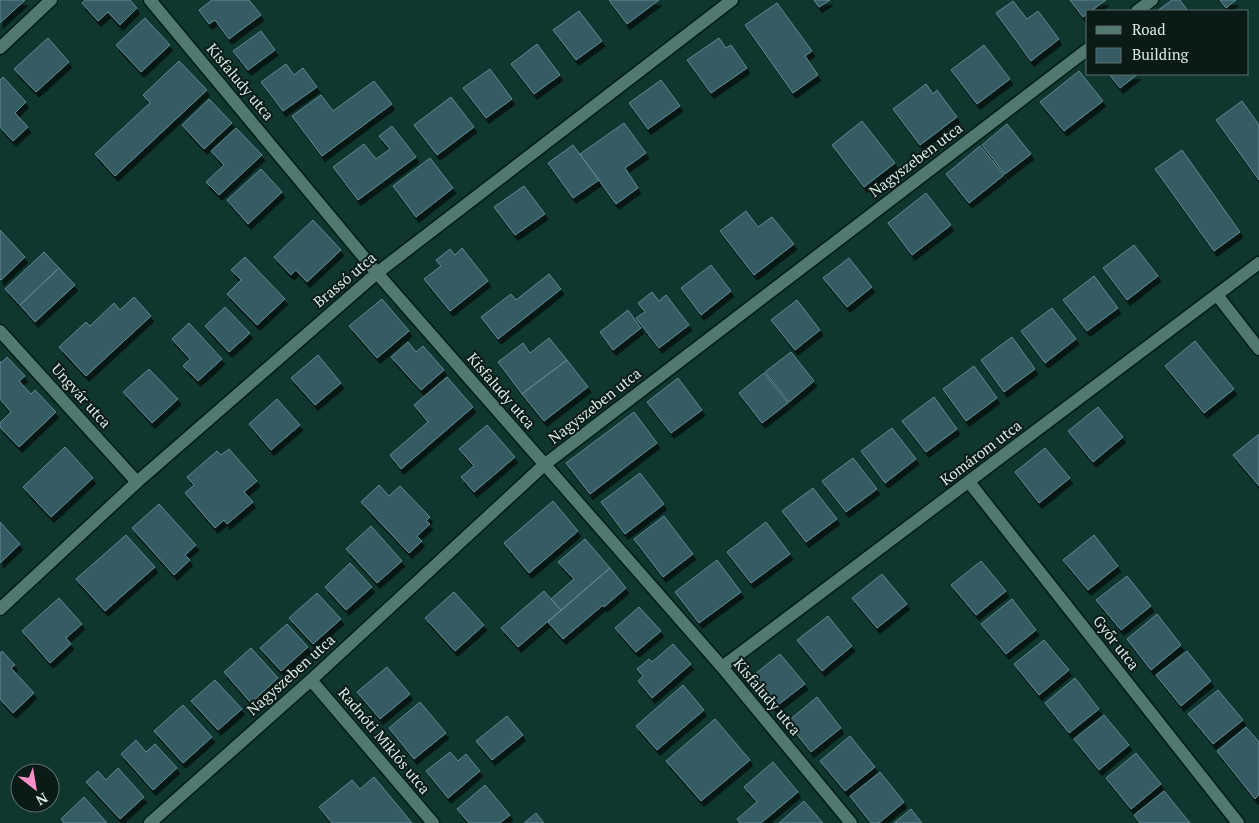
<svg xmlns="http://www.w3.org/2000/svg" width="1259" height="823" font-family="'PT Serif',serif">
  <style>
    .building { fill: #355c64; stroke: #608891; filter: url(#shadow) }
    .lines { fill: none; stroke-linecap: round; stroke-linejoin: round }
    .minor-casing { stroke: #001c17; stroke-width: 15 }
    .minor { stroke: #527970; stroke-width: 12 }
    .labels { text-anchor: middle; stroke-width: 4; stroke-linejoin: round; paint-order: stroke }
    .street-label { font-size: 15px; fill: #d8ece7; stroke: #0a1a17 }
  </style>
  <defs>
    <filter id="shadow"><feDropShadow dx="3" dy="5.5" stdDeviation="0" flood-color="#0009"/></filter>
  </defs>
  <rect width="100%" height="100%" fill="#0f362f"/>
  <path class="building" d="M0,0H25L0,23Z
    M85,0H130L137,8L120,25L108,12L98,21L82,3Z
    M212,0H249L261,15L229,39L215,20L209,24L199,10Z
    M609,0H659L627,24Z
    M814,0H830L819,7Z
    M1070,0H1106L1091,11H1088V13L1083,17Z
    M1172,0H1180L1188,11H1157Z
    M1220,0H1236L1226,8Z
    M1013,1L1027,19L1038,11L1059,39L1031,61L996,13Z
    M777,3L812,51L805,56L818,75L793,93L745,25Z
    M579,11L602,41L576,60L553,30Z
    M145,18L170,45L141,72L116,45Z
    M261,31L275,50L248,70L233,51Z
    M48,38L69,62L36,92L14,69Z
    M719,38L726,48L731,45L747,68L711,93L687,60Z
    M537,44L560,75L534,94L511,64Z
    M984,45L1010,79L977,104L951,70Z
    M179,61L207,90L115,176L95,154L150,103L143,95Z
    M286,64L294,75L303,68L317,87L283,111L261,82Z
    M490,69L512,99L486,118L463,88Z
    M1079,71L1103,101L1064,131L1040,102Z
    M1109,74H1138L1120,88Z
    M3,77L26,102L15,113L28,127L13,141L0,127V80Z
    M661,80L680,106L648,129L629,103Z
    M374,81L392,104L322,156L292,116L321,95L333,111Z
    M926,84L933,94L937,90L957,117L920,145L893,109Z
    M451,97L474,127L437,155L414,125Z
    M209,99L232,123L204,149L182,125Z
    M1242,101L1259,125V180L1216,120Z
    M862,121L895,163L864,187L832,145Z
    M624,123L646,153L625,168L638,188L616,204L580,154Z
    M1007,124L1031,154L1005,174L982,145Z
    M392,126L416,157L358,200L333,167L364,144L376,159L390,149L379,136Z
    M236,128L262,155L219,195L206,182L224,165L211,151Z
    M573,145L599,180L573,198L548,163Z
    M980,146L1004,175L969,203L946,174Z
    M1182,150L1240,232L1214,251L1155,169Z
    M430,158L453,188L416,217L393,186Z
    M261,169L282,192L248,224L227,200Z
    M524,186L545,214L515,235L494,207Z
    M926,193L951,225L912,255L888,223Z
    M746,211L758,227L772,217L794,244L754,275L720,231Z
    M313,220L341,250L307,282L296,270L291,275L274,257Z
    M0,230L25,257L1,280L0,279Z
    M1134,245L1158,276L1127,300L1103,268Z
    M462,248L488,281L450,311L424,279L441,266L436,260L450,249L455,255Z
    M44,252L59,268L20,305L5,289Z
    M245,257L285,299L257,325L227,294L241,280L231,270Z
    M849,258L872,287L847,307L823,278Z
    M711,265L731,291L701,315L681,288Z
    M59,268L75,285L35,322L20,305Z
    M549,274L561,289L498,339L481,317L511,294L516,300Z
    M1094,276L1118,308L1087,331L1063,300Z
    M652,292L659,301L666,295L689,325L659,348L636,318L645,312L638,303Z
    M134,297L151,316L86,376L59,347L86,322L90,326L114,303L120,310Z
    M382,299L409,331L377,358L349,326Z
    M797,300L820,330L795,350L771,320Z
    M225,307L250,333L229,352L205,326Z
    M1052,308L1076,339L1045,363L1021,331Z
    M628,310L641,328L613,350L600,332Z
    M189,323L222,359L198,381L183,366L190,359L172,339Z
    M1012,337L1035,369L1004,392L981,360Z
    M549,338L567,360L522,394L498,362L523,343L530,353Z
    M1195,341L1234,389L1204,413L1165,366Z
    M408,342L416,352L423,346L444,370L421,390L391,357Z
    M791,352L814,381L789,402L765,372Z
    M318,355L341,383L315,405L291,378Z
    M7,357L25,376L19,381L31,394L35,390L56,412L19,447L0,427V423L11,412L0,399V361L1,363Z
    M567,360L588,387L544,421L522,394Z
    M974,366L997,398L966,421L943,389Z
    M149,369L178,399L152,423L123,392Z
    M764,373L788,403L762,423L739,393Z
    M447,377L473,407L401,469L390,455L428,422L414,405Z
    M678,378L702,410L671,433L647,402Z
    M934,397L957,429L926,452L902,421Z
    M277,399L300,425L271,450L249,424Z
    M1098,407L1123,437L1093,462L1068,431Z
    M634,412L657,443L590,494L566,463Z
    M487,425L515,457L474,492L461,477L474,466L459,449Z
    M892,428L916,459L885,483L861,451Z
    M1259,434V486L1233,455Z
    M65,447L93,478L51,517L23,487Z
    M1045,448L1070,478L1039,503L1015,472Z
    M229,449L257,481L244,492L253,502L227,524L224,520L215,528L185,493L194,485L187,477L217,451L221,455Z
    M853,458L877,489L846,512L822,481Z
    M640,473L664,504L625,534L601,502Z
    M379,485L389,496L400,486L430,517L426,521L430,524L417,536L422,541L409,553L361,502Z
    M813,488L837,519L806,542L782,511Z
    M553,501L578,531L529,573L504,543Z
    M159,504L196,545L185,555L190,560L174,575L132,528Z
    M664,516L693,554L663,577L634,539Z
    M0,522L20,544L0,563Z
    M766,522L790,554L751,583L727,552Z
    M371,526L402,561L377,583L346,549Z
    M126,535L155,567L105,611L76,579Z
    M1094,535L1118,566L1088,590L1063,560Z
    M585,539L610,568L561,610L551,599L574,579L558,562Z
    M717,560L741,592L699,623L675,592Z
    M981,561L1006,591L976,615L951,585Z
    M350,563L372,587L346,610L325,587Z
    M610,568L626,588L604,607L603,605L563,639L548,622Z
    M882,574L907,604L877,628L852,598Z
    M1127,576L1151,606L1121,630L1096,600Z
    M544,591L561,610L518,647L501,628Z
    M454,592L484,625L455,651L425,618Z
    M317,593L341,619L313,644L289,618Z
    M59,598L82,624L66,638L71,644L50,663L22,631Z
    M1012,599L1036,630L1006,654L981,624Z
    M639,607L661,631L636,652L615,628Z
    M1157,614L1181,645L1151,670L1127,639Z
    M828,616L852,646L822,671L797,640Z
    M287,624L308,647L281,671L260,648Z
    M1044,640L1069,670L1039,695L1014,664Z
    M673,644L691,664L652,698L638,681L643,676L637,669L649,659L652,662Z
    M251,648L278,678L251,703L224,672Z
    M2,651L15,665L11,668L34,693L13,713L0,699V653Z
    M1187,651L1211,681L1181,706L1156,675Z
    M780,654L805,684L774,708L750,678Z
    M387,667L410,694L380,719L357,692Z
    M1075,678L1099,709L1069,733L1045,703Z
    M215,680L242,709L218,730L191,701Z
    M683,685L704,710L657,750L636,726Z
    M1218,690L1243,720L1213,744L1188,714Z
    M817,697L841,728L811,752L787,722Z
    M420,702L446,733L414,759L389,728Z
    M183,705L212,737L183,763L154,731Z
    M1104,715L1129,745L1099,770L1074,739Z
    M507,716L523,735L492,760L476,741Z
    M715,719L750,760L701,801L666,761Z
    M1246,727L1259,742V795L1255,799L1217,751Z
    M850,736L875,767L845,791L820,761Z
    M136,740L146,752L155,744L177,768L153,790L121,754Z
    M450,752L458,761L466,754L480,771L448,798L426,771Z
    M1136,753L1161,784L1131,809L1106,778Z
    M773,762L798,792L761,823H740L737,819L757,802L744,787Z
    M118,768L144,797L120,819L86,782L98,771L106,780Z
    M880,772L904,802L879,823H871L850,796Z
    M374,777L412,823H332L319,807L352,780L360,789Z
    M485,785L510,815L500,823H469L457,809Z
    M1164,791L1190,823H1140L1134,815Z
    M84,797L107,823H64L61,819Z
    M804,801L823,823H779Z
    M911,809L922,823H894Z
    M536,813L544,823H524Z"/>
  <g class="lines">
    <defs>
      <path id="minor" d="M150,0L377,273L722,667L851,823
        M1137,11L1152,0
        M0,48L51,0
        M1217,295L1259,349
        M0,331L137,482
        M969,482L1238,823
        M0,609L137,482L377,273L732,0
        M722,667L1259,263
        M311,680L433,823
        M150,823L311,680L544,465L1088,49"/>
    </defs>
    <use href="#minor" class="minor-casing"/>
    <use href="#minor" class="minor"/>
  </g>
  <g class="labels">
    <g class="street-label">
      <text transform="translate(240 82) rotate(50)" y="5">Kisfaludy utca</text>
      <text transform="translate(916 160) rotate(-37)" y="5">Nagyszeben utca</text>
      <text transform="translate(345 280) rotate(-40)" y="5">Brassó utca</text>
      <text transform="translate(501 391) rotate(49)" y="5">Kisfaludy utca</text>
      <text transform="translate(81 396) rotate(48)" y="5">Ungvár utca</text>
      <text transform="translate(595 406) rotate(-38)" y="5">Nagyszeben utca</text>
      <text transform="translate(981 453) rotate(-37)" y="5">Komárom utca</text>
      <text transform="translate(1116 643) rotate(52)" y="5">Győr utca</text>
      <text transform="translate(291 675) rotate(-42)" y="5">Nagyszeben utca</text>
      <text transform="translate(767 697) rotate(50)" y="5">Kisfaludy utca</text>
      <text transform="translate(384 741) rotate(50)" y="5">Radnóti Miklós utca</text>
    </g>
  </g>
  <rect x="1086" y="10" width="162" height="65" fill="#0a1a17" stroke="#5c6e6a"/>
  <rect x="1096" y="26" width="25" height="8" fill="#527970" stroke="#5c6e6a"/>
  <text x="1132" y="35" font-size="15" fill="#d8ece7">Road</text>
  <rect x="1096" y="48" width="25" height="15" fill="#355c64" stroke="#5c6e6a"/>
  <text x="1132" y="60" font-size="15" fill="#d8ece7">Building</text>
  <g transform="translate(35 788) rotate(149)"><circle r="24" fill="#0a1a17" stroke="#5c6e6a"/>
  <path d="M0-4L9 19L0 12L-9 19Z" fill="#f98fc8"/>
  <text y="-8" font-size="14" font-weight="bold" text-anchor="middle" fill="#d8ece7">N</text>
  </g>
</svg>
